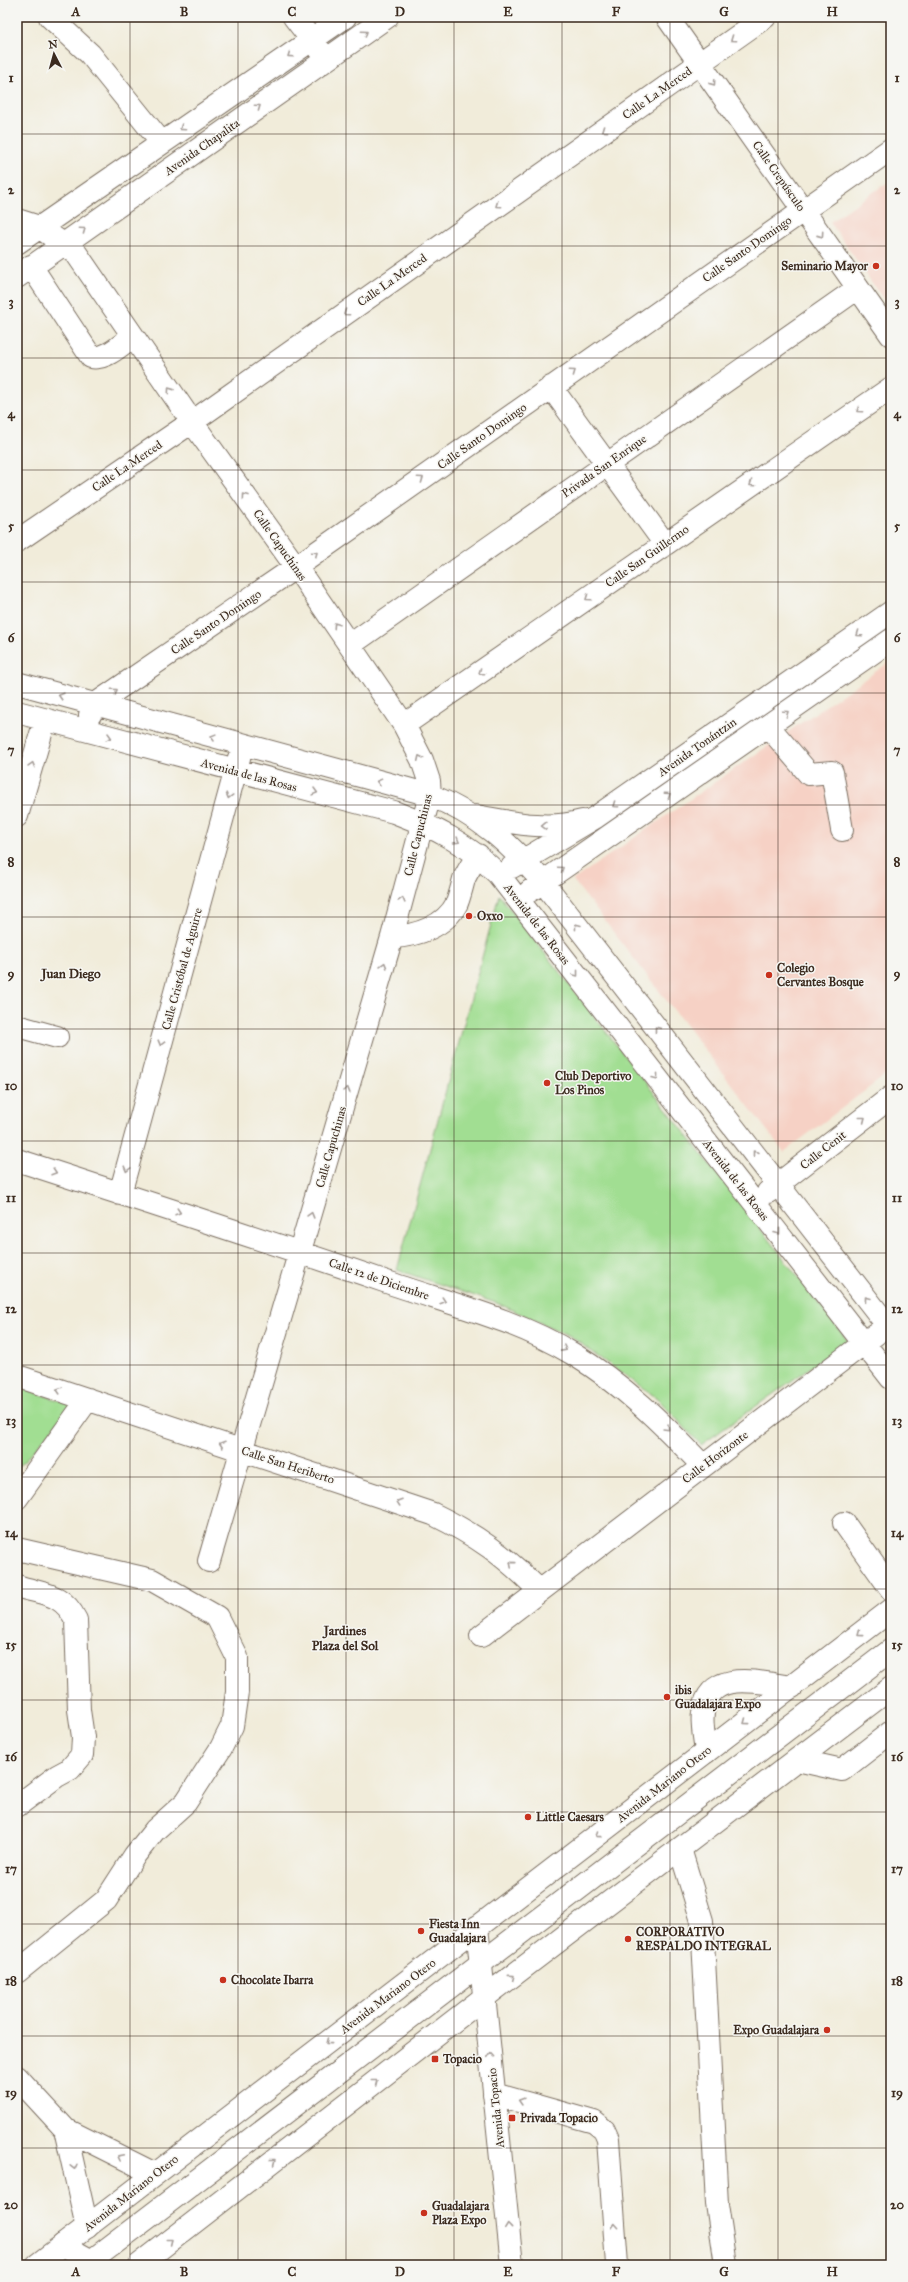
<svg xmlns="http://www.w3.org/2000/svg" width="908" height="2282" font-family="'IM FELL Great Primer',serif">
  <style>
    .built { fill: #f6d1c5 }
    .green { fill: #a1de92; stroke: #6e8458 }
    .lines { fill: none; stroke-linecap: round; stroke-linejoin: round }
    .minor-casing { stroke: #7b6e60; stroke-width: 24 }
    .major-casing { stroke: #7b6e60; stroke-width: 24 }
    .minor { stroke: #fff; stroke-width: 22 }
    .major { stroke: #fff; stroke-width: 22 }
    .oneway { stroke: #a79f9a }
    .grid { fill: none; stroke: #3b2a1e; stroke-width: 1; stroke-opacity: 0.55 }
    .poi-dot { fill: #c8321e; stroke: #f6f6f2; stroke-width: 1.5 }
    .labels { text-anchor: middle; stroke-width: 3; stroke-linejoin: round; paint-order: stroke }
    .street-label { font-size: 12px; fill: #3b2a1e; stroke: #f6f6f2 }
    .poi-label { font-size: 12px; font-weight: bold; fill: #3b2a1e; stroke: #f6f6f2; text-anchor: start }
    .neighbourhood-label { font-size: 13px; font-weight: bold; fill: #3b2a1e; stroke: #f6f6f2 }
    .neatline { fill: none; stroke: #3b2a1e; stroke-width: 1.5 }
    .grid-label { font-size: 13px; text-anchor: middle; font-weight: bold; fill: #3b2a1e }
  </style>
  <rect width="100%" height="100%" fill="#f6f6f2"/>
  <filter id="ink" filterUnits="userSpaceOnUse"><feTurbulence type="fractalNoise" baseFrequency=".025" numOctaves="2"/><feDisplacementMap in="SourceGraphic" scale="8" xChannelSelector="R" yChannelSelector="G"/><feConvolveMatrix kernelMatrix="1 2 1 2 8 2 1 2 1" color-interpolation-filters="sRGB"/></filter>
  <filter id="wash" filterUnits="userSpaceOnUse"><feTurbulence type="fractalNoise" baseFrequency=".012" numOctaves="4" result="noise"/><feDisplacementMap in="SourceGraphic" scale="16" xChannelSelector="R" yChannelSelector="G"/><feGaussianBlur stdDeviation="0.9" result="paint"/><feColorMatrix in="noise" values="0 0 0 0 0 0 0 0 0 0 0 0 0 0 0 0 0 1.4 0 .05"/><feComposite in="paint" operator="in"/></filter>
  <g filter="url(#wash)">
    <rect width="100%" height="100%" fill="#f1ecda"/>
    <path class="built" d="M891,180V310L830,222Z
      M891,661V1071L784,1152L573,880Z"/>
    <path class="green" d="M499,895L848,1341L701,1445L657,1398L570,1336L499,1304L397,1270Z
      M17,1387L74,1405L17,1469Z"/>
  </g>
  <g filter="url(#ink)">
    <g class="lines">
      <defs>
        <path id="minor" d="M50,17L90,54L161,142
          M294,17L321,52
          M667,17L891,335
          M17,220L39,227L76,253L192,422L296,567L404,725L422,760L429,781L430,795L392,937L209,1561
          M17,243L345,17
          M31,266L91,357C106,360 121,345 133,336
          M17,277L387,17
          M551,387L665,544
          M17,541L192,422L765,17
          M350,645L858,288
          M17,683L430,795C480,816 508,842 543,882L891,1330
          M17,712L394,812C436,828 466,843 498,874L891,1378
          M90,715L94,705L296,567L891,149
          M404,725L891,388
          M768,726L809,774L832,772L842,830
          M17,816L45,720
          M476,816C511,822 546,831 582,821
          M512,867L596,817L891,612
          M530,891L891,640
          M392,937C416,936 445,927 457,903C460,895 462,887 464,879C468,870 473,863 478,855
          M17,1026L57,1037
          M17,1160C140,1200 262,1239 384,1281C447,1303 516,1319 573,1354C623,1384 663,1424 703,1466
          M768,1192L891,1097
          M120,1194L239,758
          M17,1376L433,1514C478,1536 505,1556 540,1591
          M17,1498L88,1399
          M844,1523L891,1589
          M17,1549L152,1580L217,1617L237,1657V1692L232,1726L221,1748L186,1802L155,1830L135,1855L106,1900L17,1972
          M17,1586C44,1595 62,1592 76,1620L79,1710L83,1737L82,1755L70,1769L57,1776L17,1806
          M481,1636L876,1334
          M706,1752C705,1740 701,1725 703,1713C709,1667 760,1683 792,1687
          M797,1760L842,1770L891,1732
          M680,1849L702,1921L717,2204L726,2265
          M477,1927L512,2265
          M17,2077L65,2129L155,2174
          M494,2094L594,2122L604,2130L608,2139L617,2265
          M65,2129L87,2227
          M63,2245L99,2265"/>
        <path id="major" d="M37,2265L891,1610
          M86,2265L891,1650
          M139,2265L486,1996L891,1688"/>
      </defs>
      <use href="#minor" class="minor-casing"/>
      <use href="#major" class="major-casing"/>
      <use href="#minor" class="minor"/>
      <use href="#major" class="major"/>
    </g>
    <defs><path id="oneway-chevron" d="M-2-3.5L2.5 0L-2 3.5" fill="none" stroke-width="1.6" stroke-linecap="round" stroke-linejoin="round"/></defs>
    <g class="oneway">
      <use href="#oneway-chevron" transform="translate(365 33) rotate(-35)"/>
      <use href="#oneway-chevron" transform="translate(733 39) rotate(145)"/>
      <use href="#oneway-chevron" transform="translate(290 55) rotate(146)"/>
      <use href="#oneway-chevron" transform="translate(713 83) rotate(55)"/>
      <use href="#oneway-chevron" transform="translate(258 107) rotate(-35)"/>
      <use href="#oneway-chevron" transform="translate(182 128) rotate(146)"/>
      <use href="#oneway-chevron" transform="translate(604 130) rotate(145)"/>
      <use href="#oneway-chevron" transform="translate(498 205) rotate(145)"/>
      <use href="#oneway-chevron" transform="translate(83 230) rotate(-35)"/>
      <use href="#oneway-chevron" transform="translate(821 235) rotate(55)"/>
      <use href="#oneway-chevron" transform="translate(346 313) rotate(145)"/>
      <use href="#oneway-chevron" transform="translate(573 372) rotate(-35)"/>
      <use href="#oneway-chevron" transform="translate(170 390) rotate(-125)"/>
      <use href="#oneway-chevron" transform="translate(859 410) rotate(145)"/>
      <use href="#oneway-chevron" transform="translate(421 479) rotate(-35)"/>
      <use href="#oneway-chevron" transform="translate(752 484) rotate(145)"/>
      <use href="#oneway-chevron" transform="translate(245 496) rotate(-126)"/>
      <use href="#oneway-chevron" transform="translate(315 554) rotate(-35)"/>
      <use href="#oneway-chevron" transform="translate(588 598) rotate(145)"/>
      <use href="#oneway-chevron" transform="translate(336 625) rotate(-124)"/>
      <use href="#oneway-chevron" transform="translate(859 634) rotate(145)"/>
      <use href="#oneway-chevron" transform="translate(481 672) rotate(145)"/>
      <use href="#oneway-chevron" transform="translate(115 691) rotate(-34)"/>
      <use href="#oneway-chevron" transform="translate(61 696) rotate(-164)"/>
      <use href="#oneway-chevron" transform="translate(786 713) rotate(-35)"/>
      <use href="#oneway-chevron" transform="translate(109 737) rotate(15)"/>
      <use href="#oneway-chevron" transform="translate(213 737) rotate(-165)"/>
      <use href="#oneway-chevron" transform="translate(420 758) rotate(-115)"/>
      <use href="#oneway-chevron" transform="translate(32 765) rotate(-74)"/>
      <use href="#oneway-chevron" transform="translate(379 782) rotate(-165)"/>
      <use href="#oneway-chevron" transform="translate(315 792) rotate(15)"/>
      <use href="#oneway-chevron" transform="translate(668 795) rotate(-35)"/>
      <use href="#oneway-chevron" transform="translate(229 796) rotate(105)"/>
      <use href="#oneway-chevron" transform="translate(615 805) rotate(145)"/>
      <use href="#oneway-chevron" transform="translate(544 826) rotate(179)"/>
      <use href="#oneway-chevron" transform="translate(457 841) rotate(30)"/>
      <use href="#oneway-chevron" transform="translate(561 869) rotate(-35)"/>
      <use href="#oneway-chevron" transform="translate(402 900) rotate(-75)"/>
      <use href="#oneway-chevron" transform="translate(577 926) rotate(-128)"/>
      <use href="#oneway-chevron" transform="translate(384 965) rotate(-74)"/>
      <use href="#oneway-chevron" transform="translate(576 974) rotate(52)"/>
      <use href="#oneway-chevron" transform="translate(657 1029) rotate(-128)"/>
      <use href="#oneway-chevron" transform="translate(161 1043) rotate(105)"/>
      <use href="#oneway-chevron" transform="translate(656 1077) rotate(52)"/>
      <use href="#oneway-chevron" transform="translate(347 1090) rotate(-74)"/>
      <use href="#oneway-chevron" transform="translate(863 1119) rotate(-38)"/>
      <use href="#oneway-chevron" transform="translate(755 1153) rotate(-128)"/>
      <use href="#oneway-chevron" transform="translate(127 1169) rotate(105)"/>
      <use href="#oneway-chevron" transform="translate(54 1172) rotate(18)"/>
      <use href="#oneway-chevron" transform="translate(178 1212) rotate(18)"/>
      <use href="#oneway-chevron" transform="translate(311 1215) rotate(-74)"/>
      <use href="#oneway-chevron" transform="translate(778 1232) rotate(52)"/>
      <use href="#oneway-chevron" transform="translate(867 1299) rotate(-128)"/>
      <use href="#oneway-chevron" transform="translate(443 1301) rotate(19)"/>
      <use href="#oneway-chevron" transform="translate(564 1349) rotate(28)"/>
      <use href="#oneway-chevron" transform="translate(59 1390) rotate(-162)"/>
      <use href="#oneway-chevron" transform="translate(667 1428) rotate(46)"/>
      <use href="#oneway-chevron" transform="translate(222 1444) rotate(-162)"/>
      <use href="#oneway-chevron" transform="translate(399 1502) rotate(-161)"/>
      <use href="#oneway-chevron" transform="translate(512 1564) rotate(-139)"/>
      <use href="#oneway-chevron" transform="translate(860 1634) rotate(143)"/>
      <use href="#oneway-chevron" transform="translate(746 1722) rotate(143)"/>
      <use href="#oneway-chevron" transform="translate(598 1835) rotate(143)"/>
      <use href="#oneway-chevron" transform="translate(512 1977) rotate(-37)"/>
      <use href="#oneway-chevron" transform="translate(328 2042) rotate(143)"/>
      <use href="#oneway-chevron" transform="translate(491 2055) rotate(-95)"/>
      <use href="#oneway-chevron" transform="translate(375 2082) rotate(-38)"/>
      <use href="#oneway-chevron" transform="translate(521 2101) rotate(-164)"/>
      <use href="#oneway-chevron" transform="translate(120 2157) rotate(-153)"/>
      <use href="#oneway-chevron" transform="translate(273 2161) rotate(-38)"/>
      <use href="#oneway-chevron" transform="translate(74 2167) rotate(77)"/>
      <use href="#oneway-chevron" transform="translate(508 2226) rotate(-96)"/>
      <use href="#oneway-chevron" transform="translate(614 2226) rotate(-94)"/>
      <use href="#oneway-chevron" transform="translate(170 2241) rotate(-38)"/>
    </g>
  </g>
  <path class="grid" d="M130,17V2265M238,17V2265M346,17V2265M454,17V2265M562,17V2265M670,17V2265M778,17V2265M17,134H891M17,246H891M17,358H891M17,470H891M17,582H891M17,693H891M17,805H891M17,917H891M17,1029H891M17,1141H891M17,1253H891M17,1365H891M17,1477H891M17,1589H891M17,1700H891M17,1812H891M17,1924H891M17,2036H891M17,2148H891"/>
  <g class="poi-dot">
    <circle cx="876" cy="266" r="4"/>
    <circle cx="469" cy="916" r="4"/>
    <circle cx="769" cy="975" r="4"/>
    <circle cx="547" cy="1083" r="4"/>
    <circle cx="667" cy="1697" r="4"/>
    <circle cx="528" cy="1817" r="4"/>
    <circle cx="421" cy="1931" r="4"/>
    <circle cx="628" cy="1939" r="4"/>
    <circle cx="223" cy="1980" r="4"/>
    <circle cx="827" cy="2030" r="4"/>
    <rect x="431" y="2055" width="8" height="8" rx="2"/>
    <rect x="508" y="2114" width="8" height="8" rx="2"/>
    <circle cx="424" cy="2213" r="4"/>
  </g>
  <g class="labels">
    <g class="street-label">
      <text transform="translate(657 93) rotate(-35)" y="4">Calle La Merced</text>
      <text transform="translate(202 147) rotate(-35)" y="4">Avenida Chapalita</text>
      <text transform="translate(779 176) rotate(55)" y="4">Calle Crepúsculo</text>
      <text transform="translate(747 249) rotate(-35)" y="4">Calle Santo Domingo</text>
      <text transform="translate(392 280) rotate(-35)" y="4">Calle La Merced</text>
      <text transform="translate(482 436) rotate(-35)" y="4">Calle Santo Domingo</text>
      <text transform="translate(127 466) rotate(-34)" y="4">Calle La Merced</text>
      <text transform="translate(604 466) rotate(-35)" y="4">Privada San Enrique</text>
      <text transform="translate(280 545) rotate(55)" y="4">Calle Capuchinas</text>
      <text transform="translate(647 556) rotate(-35)" y="4">Calle San Guillermo</text>
      <text transform="translate(216 622) rotate(-34)" y="4">Calle Santo Domingo</text>
      <text transform="translate(697 747) rotate(-35)" y="4">Avenida Tonántzin</text>
      <text transform="translate(249 775) rotate(15)" y="4">Avenida de las Rosas</text>
      <text transform="translate(418 835) rotate(-76)" y="4">Calle Capuchinas</text>
      <text transform="translate(537 924) rotate(52)" y="4">Avenida de las Rosas</text>
      <text transform="translate(182 969) rotate(-75)" y="4">Calle Cristóbal de Aguirre</text>
      <text transform="translate(331 1147) rotate(-74)" y="4">Calle Capuchinas</text>
      <text transform="translate(823 1150) rotate(-38)" y="4">Calle Cenit</text>
      <text transform="translate(736 1180) rotate(52)" y="4">Avenida de las Rosas</text>
      <text transform="translate(379 1279) rotate(19)" y="4">Calle 12 de Diciembre</text>
      <text transform="translate(715 1457) rotate(-37)" y="4">Calle Horizonte</text>
      <text transform="translate(288 1465) rotate(18)" y="4">Calle San Heriberto</text>
      <text transform="translate(664 1784) rotate(-38)" y="4">Avenida Mariano Otero</text>
      <text transform="translate(388 1996) rotate(-37)" y="4">Avenida Mariano Otero</text>
      <text transform="translate(496 2108) rotate(-96)" y="4">Avenida Topacio</text>
      <text transform="translate(131 2193) rotate(-38)" y="4">Avenida Mariano Otero</text>
    </g>
    <g class="poi-label">
      <text x="868" y="270" text-anchor="end">Seminario Mayor</text>
      <text x="477" y="920">Oxxo</text>
      <text x="777" y="972">Colegio<tspan x="777" dy="14">Cervantes Bosque</tspan></text>
      <text x="555" y="1080">Club Deportivo<tspan x="555" dy="14">Los Pinos</tspan></text>
      <text x="675" y="1694">ibis<tspan x="675" dy="14">Guadalajara Expo</tspan></text>
      <text x="536" y="1821">Little Caesars</text>
      <text x="429" y="1928">Fiesta Inn<tspan x="429" dy="14">Guadalajara</tspan></text>
      <text x="636" y="1936">CORPORATIVO<tspan x="636" dy="14">RESPALDO INTEGRAL</tspan></text>
      <text x="231" y="1984">Chocolate Ibarra</text>
      <text x="819" y="2034" text-anchor="end">Expo Guadalajara</text>
      <text x="443" y="2063">Topacio</text>
      <text x="520" y="2122">Privada Topacio</text>
      <text x="432" y="2210">Guadalajara<tspan x="432" dy="14">Plaza Expo</tspan></text>
    </g>
    <g class="neighbourhood-label">
      <text x="71" y="978">Juan Diego</text>
      <text x="345" y="1635">Jardines<tspan x="345" dy="15">Plaza del Sol</tspan></text>
    </g>
  </g>
  <rect width="908" height="2282" fill="none" stroke="#f6f6f2" stroke-width="44"/>
  <g transform="translate(54 54) rotate(354)" stroke="#f6f6f2" stroke-width="3" paint-order="stroke">
  <path d="M0-3L7 15L0 10L-7 15Z" fill="#3b2a1e"/>
  <text y="-6" font-size="11" font-weight="bold" text-anchor="middle" fill="#3b2a1e">N</text>
  </g>
  <rect x="22" y="22" width="864" height="2238" class="neatline"/>
  <g class="grid-label">
    <text x="76" y="16">A</text>
    <text x="184" y="16">B</text>
    <text x="292" y="16">C</text>
    <text x="400" y="16">D</text>
    <text x="508" y="16">E</text>
    <text x="616" y="16">F</text>
    <text x="724" y="16">G</text>
    <text x="832" y="16">H</text>
    <text x="11" y="82">1</text>
    <text x="897" y="82">1</text>
    <text x="11" y="194">2</text>
    <text x="897" y="194">2</text>
    <text x="11" y="306">3</text>
    <text x="897" y="306">3</text>
    <text x="11" y="418">4</text>
    <text x="897" y="418">4</text>
    <text x="11" y="530">5</text>
    <text x="897" y="530">5</text>
    <text x="11" y="642">6</text>
    <text x="897" y="642">6</text>
    <text x="11" y="754">7</text>
    <text x="897" y="754">7</text>
    <text x="11" y="866">8</text>
    <text x="897" y="866">8</text>
    <text x="11" y="978">9</text>
    <text x="897" y="978">9</text>
    <text x="11" y="1090">10</text>
    <text x="897" y="1090">10</text>
    <text x="11" y="1202">11</text>
    <text x="897" y="1202">11</text>
    <text x="11" y="1313">12</text>
    <text x="897" y="1313">12</text>
    <text x="11" y="1425">13</text>
    <text x="897" y="1425">13</text>
    <text x="11" y="1537">14</text>
    <text x="897" y="1537">14</text>
    <text x="11" y="1649">15</text>
    <text x="897" y="1649">15</text>
    <text x="11" y="1761">16</text>
    <text x="897" y="1761">16</text>
    <text x="11" y="1873">17</text>
    <text x="897" y="1873">17</text>
    <text x="11" y="1985">18</text>
    <text x="897" y="1985">18</text>
    <text x="11" y="2097">19</text>
    <text x="897" y="2097">19</text>
    <text x="11" y="2209">20</text>
    <text x="897" y="2209">20</text>
    <text x="76" y="2276">A</text>
    <text x="184" y="2276">B</text>
    <text x="292" y="2276">C</text>
    <text x="400" y="2276">D</text>
    <text x="508" y="2276">E</text>
    <text x="616" y="2276">F</text>
    <text x="724" y="2276">G</text>
    <text x="832" y="2276">H</text>
  </g>
</svg>
